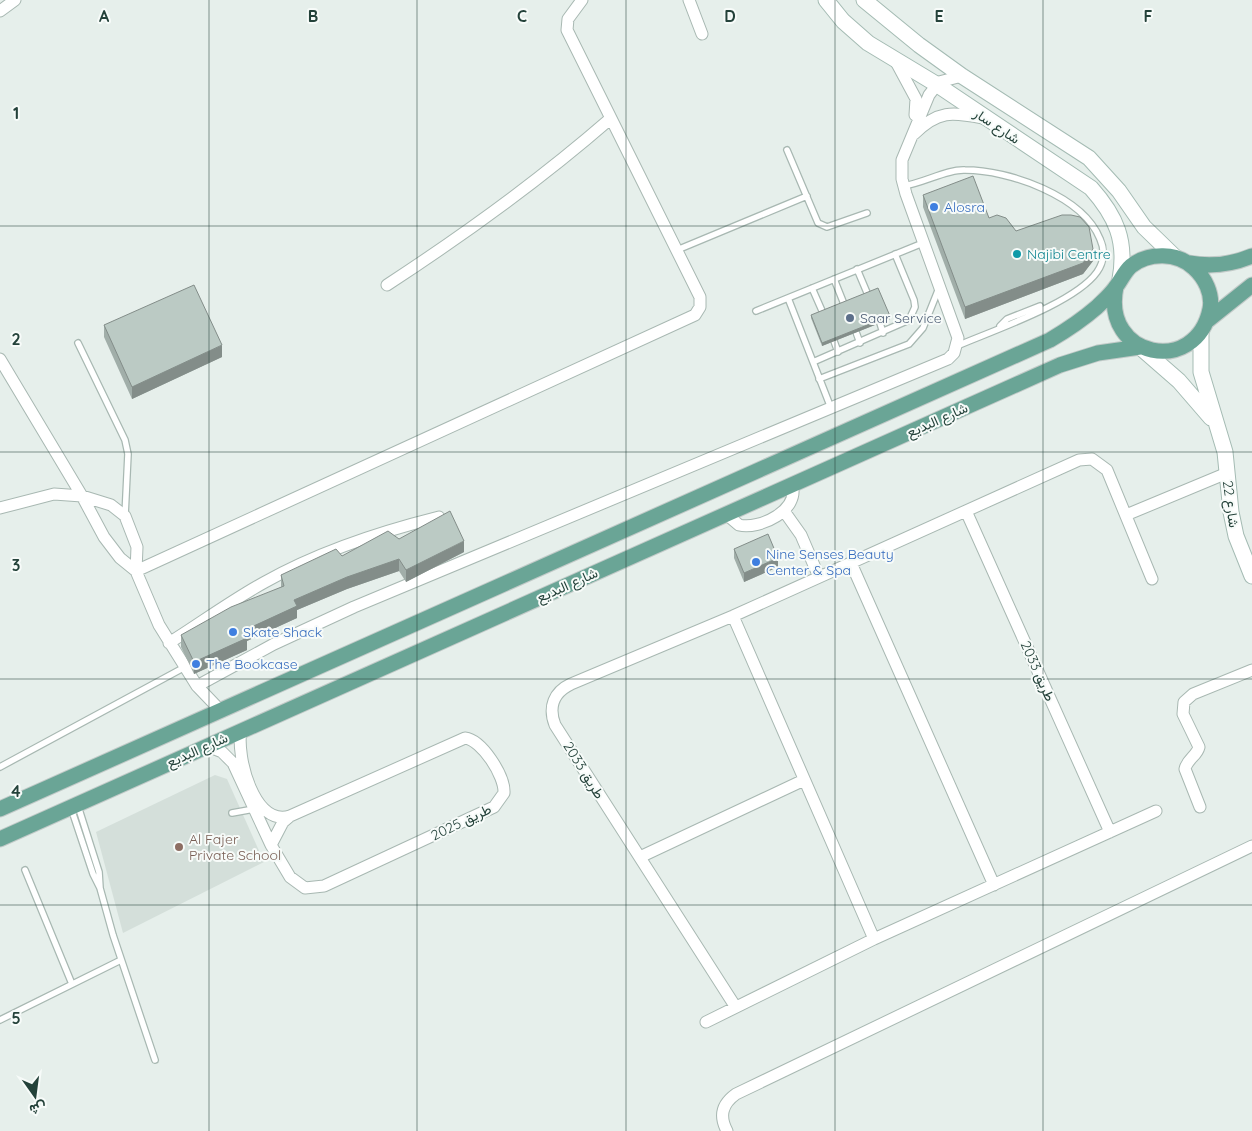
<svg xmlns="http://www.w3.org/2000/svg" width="1252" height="1131" font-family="Quicksand,Vazirmatn,sans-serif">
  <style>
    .built { fill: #d4dfda }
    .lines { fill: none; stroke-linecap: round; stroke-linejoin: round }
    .lane-casing { stroke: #a8b8b2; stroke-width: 8 }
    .street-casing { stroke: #a8b8b2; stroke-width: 13 }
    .secondary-casing { stroke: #a4bbb3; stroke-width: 17 }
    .primary-casing { stroke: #c2cac8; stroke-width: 17 }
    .lane { stroke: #fff; stroke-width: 5.5 }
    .street { stroke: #fff; stroke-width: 11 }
    .secondary { stroke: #fff; stroke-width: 15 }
    .primary { stroke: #6aa596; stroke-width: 15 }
    .wall { fill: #a1aea9 }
    .shaded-wall { fill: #838d89 }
    .building { fill: #bbcac4; stroke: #838d89 }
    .grid { fill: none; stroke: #24423a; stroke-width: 1; stroke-opacity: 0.55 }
    .shop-dot { fill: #3f7fe0; stroke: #f7fbf9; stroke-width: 2 }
    .culture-dot { fill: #0f9aa8; stroke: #f7fbf9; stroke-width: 2 }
    .service-dot { fill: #5c6f8a; stroke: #f7fbf9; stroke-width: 2 }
    .education-dot { fill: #8d6e63; stroke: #f7fbf9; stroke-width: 2 }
    .labels { text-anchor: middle; stroke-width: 4; stroke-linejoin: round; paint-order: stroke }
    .street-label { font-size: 14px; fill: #24423a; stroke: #f7fbf9 }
    .shop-label { font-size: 14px; fill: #366cbe; stroke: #f7fbf9; text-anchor: start }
    .culture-label { font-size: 14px; fill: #0d838f; stroke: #f7fbf9; text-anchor: start }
    .service-label { font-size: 14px; fill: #4e5e75; stroke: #f7fbf9; text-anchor: start }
    .education-label { font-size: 14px; fill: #785e54; stroke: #f7fbf9; text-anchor: start }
    .grid-label { font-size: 16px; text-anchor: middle; font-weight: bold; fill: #24423a; stroke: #f7fbf9; stroke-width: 4; stroke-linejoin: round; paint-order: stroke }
  </style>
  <rect width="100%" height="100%" fill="#e6efeb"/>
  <path class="built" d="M215,775L227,779L264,862L123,933L96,832Z"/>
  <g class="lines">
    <defs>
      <path id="lane" d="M787,150L818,223L827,227L867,213
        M903,186C924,183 947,169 965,170C1009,170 1083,196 1100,239C1105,250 1104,262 1097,272C1075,303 994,330 957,346
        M677,250L807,196
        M857,269L868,295
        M834,279L844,304
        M812,288L823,313
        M788,298L831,408
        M756,311L923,243
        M880,323L883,333
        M1000,326L1007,319L1040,306
        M856,332L860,343
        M834,341L838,352
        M78,343L125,440L128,454L125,516
        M813,362L909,320L915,307L914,300L895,254
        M819,379L909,344L923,328L939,288
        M0,767L185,667
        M78,806L99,872L100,888
        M71,808L93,874L100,888L113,935L155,1060
        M232,813L254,809
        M25,870L72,984
        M0,1020L121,960"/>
      <path id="street" d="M689,0L702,34
        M0,11L15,0
        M895,60L916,99L915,115
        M914,134C938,110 952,112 983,118
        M387,285C465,234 540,180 610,119
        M0,359L82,496L104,537L120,558L136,571L695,315L700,307V297L567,30L568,19L582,0
        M0,508L54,494L82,496L111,505L125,516L137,547L136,571L159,625L197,686L219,709
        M784,511L801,535L819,577
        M966,511L1110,832
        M726,514L739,525C760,530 800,510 792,485
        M1126,515L1227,473
        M851,563L994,885
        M733,616L874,939
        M169,643C201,623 232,600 265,582C320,551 379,532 439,517
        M197,686L274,644L354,607L948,359L954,353L958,338L906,194L902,179V160L929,95L939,82L962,76
        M207,746L222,752L233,763L271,845L290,877L305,888L324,886L494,807L504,793C505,776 482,740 465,738L290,816C254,827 236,757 241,730
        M1200,807L1185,769C1187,759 1197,756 1199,747L1183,714L1184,702L1193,694L1252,670
        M271,845L283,822L290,816
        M640,857L804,780
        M735,1006L555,725C548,707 554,692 571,684L733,616L1079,460L1092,459L1107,470L1152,579
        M706,1022L874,939L1156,811
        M727,1131C719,1116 722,1104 736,1094L1252,846"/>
      <path id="secondary" d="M826,0L843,21L868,43L936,84L1091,188C1116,216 1127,241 1120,279
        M864,0L919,45L962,76L1089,158L1119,191L1144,227L1175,257
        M1201,333V372L1225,452L1231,512L1236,536L1252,576
        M1140,347L1179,381L1211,418"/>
      <path id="primary" d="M1189,263C1211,267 1231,265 1252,256
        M1207,321L1252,285
        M0,809L1050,340C1067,330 1082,320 1097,307C1103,301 1110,295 1115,288C1121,281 1124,272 1131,266C1149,252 1177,252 1194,268C1205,278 1213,294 1210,309C1196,377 1101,358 1116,287
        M0,839L1060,365L1098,353L1140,347"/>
    </defs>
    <use href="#lane" class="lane-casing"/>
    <use href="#street" class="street-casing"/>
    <use href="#secondary" class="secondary-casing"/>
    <use href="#primary" class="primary-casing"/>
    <use href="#lane" class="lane"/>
    <use href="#street" class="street"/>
    <use href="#secondary" class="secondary"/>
    <use href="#primary" class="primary"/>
  </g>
  <path class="wall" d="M923,195L989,218L1016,231L1093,261L1083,274L965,319L923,207Z
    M811,315L890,319L822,346L811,318Z
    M104,325L222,357L132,399L104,337Z
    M399,539L464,552L406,582L399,571L347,589L297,610V618L247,641V650L194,674L181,647V635L281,587V575L342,556Z
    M734,549L778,567L744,582L734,558Z"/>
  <path class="shaded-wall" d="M1093,249V261L1083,274L965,319V307Z
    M890,316V319L822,346V343Z
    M222,345V357L132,399V387Z
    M464,541V552L406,582V570Z
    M778,558V567L744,582V573Z
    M399,559V571L347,589L297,610V618L247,641V650L194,674V662L294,600L347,577Z"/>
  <path class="building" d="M973,176L989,218L997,215L1006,218L1016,231L1062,215H1071L1080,217L1089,227L1093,249L1083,263L965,307L923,195Z
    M194,285L222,345L132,387L104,325Z
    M878,288L890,316L822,343L811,315Z
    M450,511L464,541L406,570L399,559L347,577L294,600L297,606L245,630L247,638L194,662L181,635L231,607L284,586L281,575L336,549L342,556L388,531L399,539Z
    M768,534L778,558L744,573L734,549Z"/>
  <path class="grid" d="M209,0V1131M417,0V1131M626,0V1131M835,0V1131M1043,0V1131M0,226H1252M0,452H1252M0,679H1252M0,905H1252"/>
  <g class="shop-dot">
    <circle cx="934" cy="207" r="5"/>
    <circle cx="756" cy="562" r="5"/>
    <circle cx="233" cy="632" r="5"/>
    <circle cx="196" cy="664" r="5"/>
  </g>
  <circle class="culture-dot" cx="1017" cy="254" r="5"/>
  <circle class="service-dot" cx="850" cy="318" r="5"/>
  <circle class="education-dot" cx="179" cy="847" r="5"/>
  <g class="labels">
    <g class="street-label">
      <text transform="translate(997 126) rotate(34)" y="5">شارع سار</text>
      <text transform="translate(937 420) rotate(-24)" y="5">شارع البديع</text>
      <text transform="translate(1231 504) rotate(82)" y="5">شارع 22</text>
      <text transform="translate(567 585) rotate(-24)" y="5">شارع البديع</text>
      <text transform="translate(1038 671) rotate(66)" y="5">طريق 2033</text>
      <text transform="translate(197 750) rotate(-24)" y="5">شارع البديع</text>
      <text transform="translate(584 770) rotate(58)" y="5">طريق 2033</text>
      <text transform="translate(461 822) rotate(-26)" y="5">طريق 2025</text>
    </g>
    <g class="shop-label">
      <text x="944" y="212">Alosra</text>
      <text x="766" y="559">Nine Senses Beauty<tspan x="766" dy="16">Center &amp; Spa</tspan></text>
      <text x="243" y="637">Skate Shack</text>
      <text x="206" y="669">The Bookcase</text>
    </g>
    <g class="culture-label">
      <text x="1027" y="259">Najibi Centre</text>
    </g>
    <g class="service-label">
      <text x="860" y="323">Saar Service</text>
    </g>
    <g class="education-label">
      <text x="189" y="844">Al Fajer<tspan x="189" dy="16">Private School</tspan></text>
    </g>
  </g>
  <g class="grid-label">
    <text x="104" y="22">A</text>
    <text x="313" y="22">B</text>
    <text x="522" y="22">C</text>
    <text x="730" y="22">D</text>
    <text x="939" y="22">E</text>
    <text x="1148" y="22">F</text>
    <text x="16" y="119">1</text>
    <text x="16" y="345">2</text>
    <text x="16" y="571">3</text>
    <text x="16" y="797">4</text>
    <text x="16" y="1024">5</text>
  </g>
  <g transform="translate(35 1096) rotate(166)" stroke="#f7fbf9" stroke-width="4" paint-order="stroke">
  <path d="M0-4L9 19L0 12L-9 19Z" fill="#24423a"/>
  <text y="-8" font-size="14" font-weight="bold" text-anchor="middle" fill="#24423a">ش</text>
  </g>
</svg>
